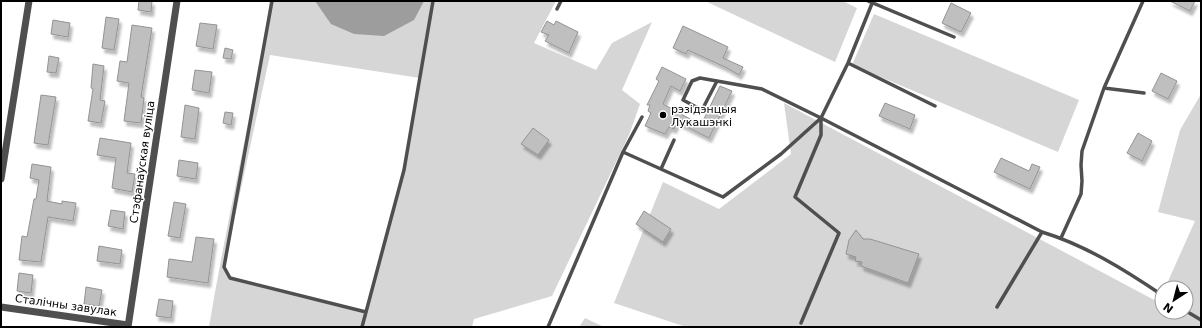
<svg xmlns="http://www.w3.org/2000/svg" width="1202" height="328" font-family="'DejaVu Sans',sans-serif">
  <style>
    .green { fill: #d6d6d6; fill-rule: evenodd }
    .water { fill: #9d9d9d }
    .building { fill: #bfbfbf; stroke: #939393; filter: url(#shadow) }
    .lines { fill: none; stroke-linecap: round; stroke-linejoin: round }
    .service { stroke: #4f4f4f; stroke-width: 3.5 }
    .minor { stroke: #4f4f4f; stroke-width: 7 }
    .poi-dot { fill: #000; stroke: #fff; stroke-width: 1.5 }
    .labels { text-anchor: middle; stroke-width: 3; stroke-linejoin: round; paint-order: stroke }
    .poi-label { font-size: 11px; fill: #000; stroke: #fff; text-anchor: start }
    .street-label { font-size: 11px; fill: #000; stroke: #fff }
  </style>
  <defs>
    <filter id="shadow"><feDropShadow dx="2.5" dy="4.5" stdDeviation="1" flood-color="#0004"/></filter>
  </defs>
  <rect width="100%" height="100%" fill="#fff"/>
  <path class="green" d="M270,1H556L534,43L596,70L612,43L652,22L622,90L640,104L629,135L552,296L474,319L472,327H209C227,218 253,110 270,1ZM270,55L420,78L404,170L366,312L231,278L224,267Z
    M705,1H843L857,8L835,62Z
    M874,14L1079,100L1058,152L852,65Z
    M1201,94V327H686L614,303L663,182L719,209L791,154L784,103L1158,302L1162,294V312H1186V288H1165L1195,221L1158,212L1180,130Z
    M585,318L604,327H579Z"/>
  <path class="water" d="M315,1H424L414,20L384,36L354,34L331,24Z"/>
  <path class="building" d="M139,1H152L151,12L138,10Z
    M1170,1H1195L1190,11Z
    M951,3L971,13L961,32L942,23Z
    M106,17L119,19L114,50L102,48Z
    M53,20L70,23L68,37L51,34Z
    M547,21L554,25L556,21L578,32L569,53L545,41L549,35L541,32Z
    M200,23L217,25L213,49L196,46Z
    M132,25L152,28L141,97L144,98L141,123L124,121L129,83L117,81L120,61L127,62Z
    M683,26L728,47L723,58L743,67L739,75L727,68L688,50L686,54L673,48Z
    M225,48L233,50L231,59L223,58Z
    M49,56L59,58L56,73L47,72Z
    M93,64L104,66L100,100L105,101L101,123L88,121L93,89L91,88Z
    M662,67L686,79L680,91L671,86L663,104L701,125L720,86L732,91L709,138L677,122L674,129L669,127L665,134L645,126L651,113L648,111L650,105H647L659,81L656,79Z
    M195,70L212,72L209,93L192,90Z
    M1161,73L1177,81L1168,99L1152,91Z
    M41,95L56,97L48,145L34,143Z
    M885,103L915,115L910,129L879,116Z
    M185,105L199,108L195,139L181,137Z
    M225,112L233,113L231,125L223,123Z
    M533,128L549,140L538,155L521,144Z
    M1138,133L1152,141L1142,161L1127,153Z
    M100,138L131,143L127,173L135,174L132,192L112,188L116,158L97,155Z
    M1001,158L1029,171L1032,164L1040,167L1030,189L994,172Z
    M179,160L198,163L196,179L177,176Z
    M32,164L51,167L47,201L62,204V201L76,203L73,221L48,217L41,262L19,260L22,236L27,237L34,199H36L39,180L30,178Z
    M174,202L186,204L180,238L168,236Z
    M111,210L125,212L123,229L108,226Z
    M644,211L671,229L663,242L636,224Z
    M856,230L863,239H870L919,254L908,283L861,266L862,262L855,261L856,257L846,254L849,240Z
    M196,237L214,239L208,283L167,277L169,259L192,262Z
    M99,246L122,250L120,264L97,261Z
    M19,273L33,275L31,293L17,291Z
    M86,287L102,290L99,306L84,304Z
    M159,299L173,301L171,318L156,316Z"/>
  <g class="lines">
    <path class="service" d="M272,1L224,267L230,278L366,312
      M868,1L954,37
      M557,9L561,1
      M848,63L935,106
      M717,81L702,110L683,100L692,81L700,78L762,89L821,118L1042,232C1085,245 1125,270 1162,295
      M1104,88L1144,93
      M623,152L642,117
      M661,169L674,140
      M1061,238L1081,194L1082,181L1081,165L1082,151L1104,88L1143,1
      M997,307L1042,232
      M1186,311L1201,320
      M801,323L839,233L795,197L821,135V118L848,63L873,1
      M362,327L404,170L433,1
      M548,327L623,152L723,197L781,154L821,118"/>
    <path class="minor" d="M1,179L29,1
      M1,307L128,325
      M128,327L177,1"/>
  </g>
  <circle class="poi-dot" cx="663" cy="115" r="4"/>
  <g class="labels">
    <g class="poi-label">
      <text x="671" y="113">рэзідэнцыя<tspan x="671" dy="13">Лукашэнкі</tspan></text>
    </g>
    <g class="street-label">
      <text transform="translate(142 162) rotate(-82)" y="4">Стэфанаўская вуліца</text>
      <text transform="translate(66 305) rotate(8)" y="4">Сталічны завулак</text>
    </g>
  </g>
  <rect width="1202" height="328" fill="none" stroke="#000000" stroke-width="4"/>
  <g transform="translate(1174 300) rotate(216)"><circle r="19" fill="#ffffff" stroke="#999999"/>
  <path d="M0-3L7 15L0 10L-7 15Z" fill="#000000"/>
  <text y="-6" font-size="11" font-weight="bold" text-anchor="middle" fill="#000000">N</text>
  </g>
</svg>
